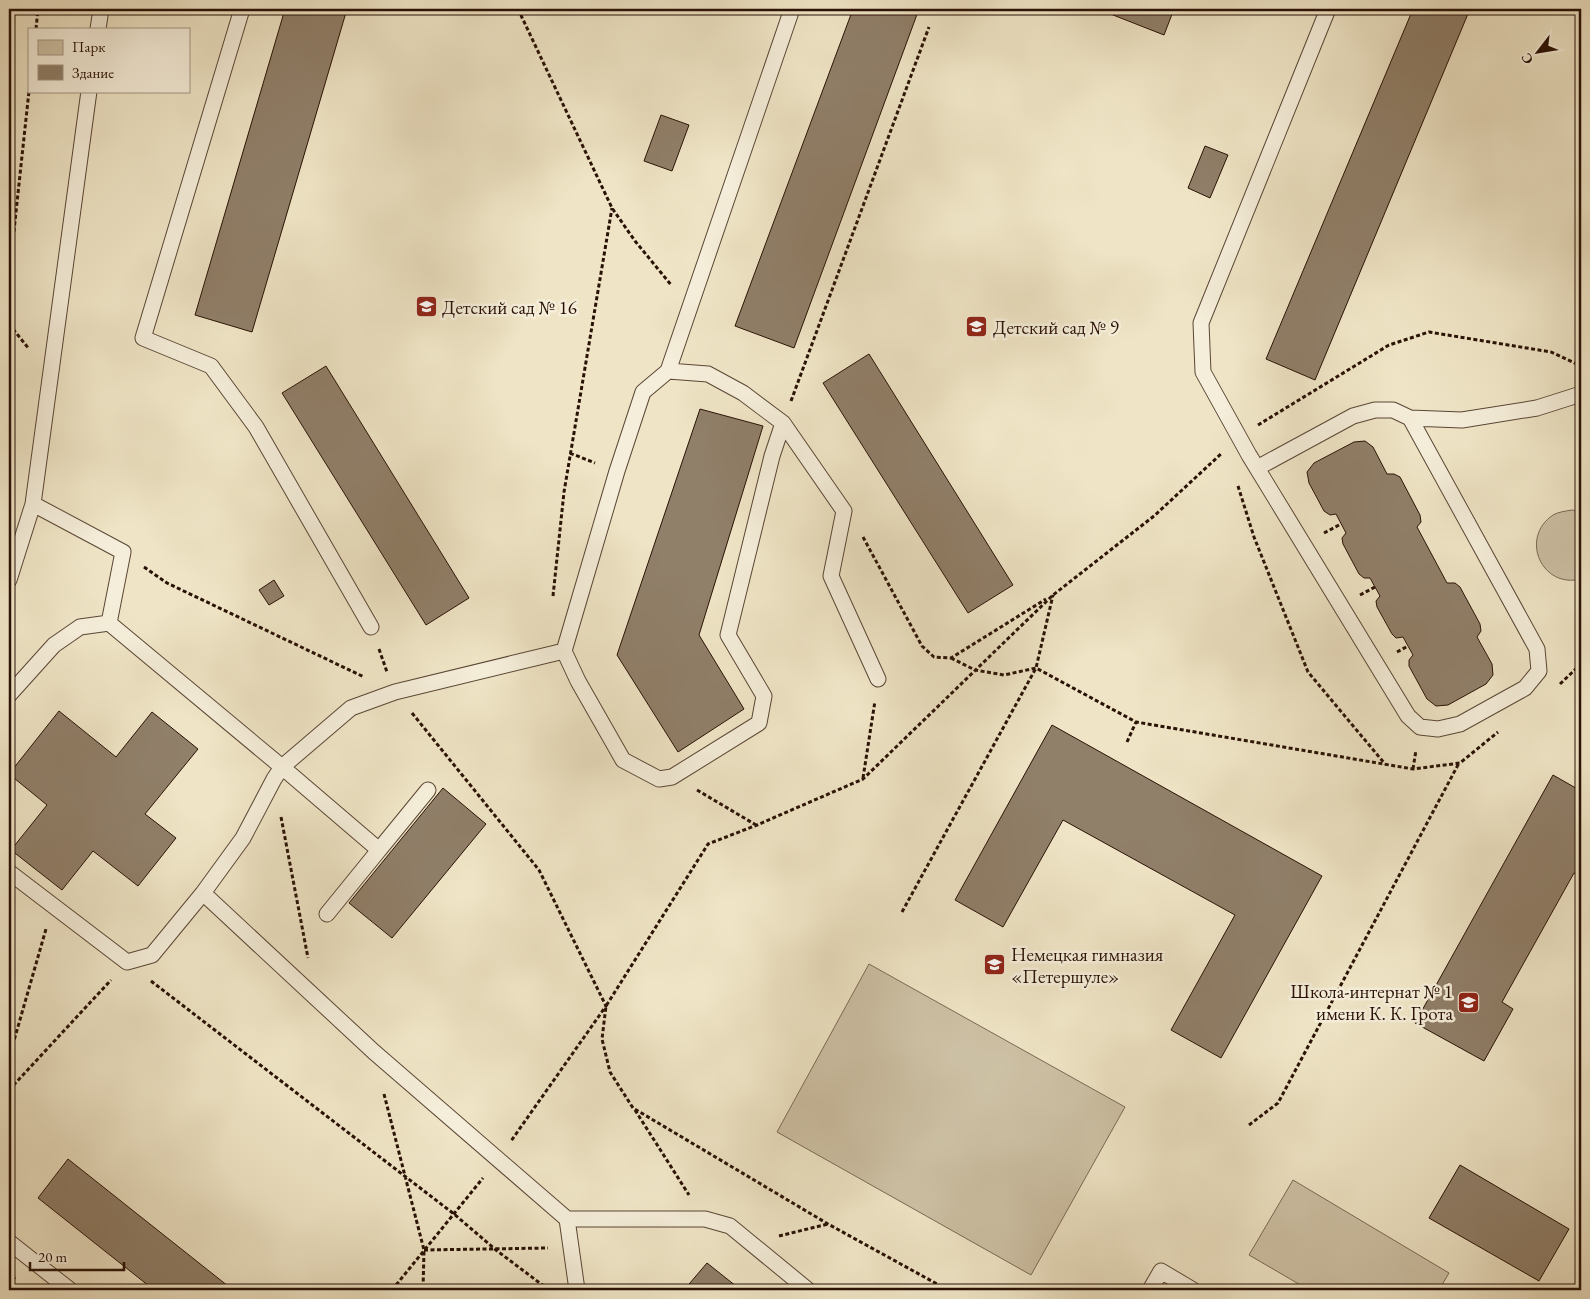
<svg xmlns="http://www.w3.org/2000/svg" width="1590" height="1299" font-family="'EB Garamond',serif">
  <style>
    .green { fill: #cdc1a5; stroke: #7b6955 }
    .building { fill: #907f69; stroke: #291105 }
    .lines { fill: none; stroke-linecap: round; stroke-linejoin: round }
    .lane-casing { stroke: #5a4635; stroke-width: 17 }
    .path { stroke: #291105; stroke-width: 3; stroke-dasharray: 4 2.5; stroke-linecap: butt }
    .lane { stroke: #f5eeda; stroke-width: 15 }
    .labels { text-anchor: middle; stroke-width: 5; stroke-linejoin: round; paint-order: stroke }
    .poi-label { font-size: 19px; fill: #291105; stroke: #f5eeda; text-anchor: start }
  </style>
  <rect width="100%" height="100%" fill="#efe5c6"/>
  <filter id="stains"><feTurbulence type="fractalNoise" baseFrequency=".004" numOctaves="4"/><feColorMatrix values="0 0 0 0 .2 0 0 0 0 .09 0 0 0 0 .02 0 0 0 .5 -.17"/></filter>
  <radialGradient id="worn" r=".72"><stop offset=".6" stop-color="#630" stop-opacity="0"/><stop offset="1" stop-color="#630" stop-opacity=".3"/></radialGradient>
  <path class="green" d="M1572,510L1581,512V579C1542,589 1519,538 1553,515C1558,512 1566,511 1572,510Z
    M869,964L1125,1107L1031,1275L777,1132Z
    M1293,1180L1449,1273L1439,1290H1309L1249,1255Z"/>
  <path class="building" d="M285,9H347L252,332L195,315Z
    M853,9H919L794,348L735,326Z
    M1109,9H1174L1164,35L1108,13Z
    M1413,9H1470L1315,380L1266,359Z
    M661,115L689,125L672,171L644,161Z
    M1205,146L1228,155L1210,198L1188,188Z
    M869,354L1013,585L968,613L823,383Z
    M326,366L469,598L426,625L282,393Z
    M700,409L763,426L699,635L744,709L678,752L617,655Z
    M1365,441L1373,447L1387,474H1394L1400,477L1420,515L1421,522L1417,527L1447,583H1455L1460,587L1480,624L1481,631L1477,637L1492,664L1493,675L1486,684L1448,705L1436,706L1427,699L1409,666V660L1413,655L1403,637L1396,638L1392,634L1377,607L1376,601L1380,596L1370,578H1364L1359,574L1343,544L1342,538L1346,533L1336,514L1330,515L1324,511L1309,483L1307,472L1314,463L1354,442Z
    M274,580L284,596L269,605L259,590Z
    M59,711L116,757L152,712L198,749L145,814L176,838L138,886L93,851L62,890L11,850L47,805L9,774Z
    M1052,725L1322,876L1221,1058L1171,1030L1235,915L1063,820L1003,927L955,900Z
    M1553,775L1581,791V877L1574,873L1502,1002L1513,1009L1484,1061L1415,1023Z
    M443,788L486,824L392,938L349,903Z
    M68,1159L233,1290H154L38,1198Z
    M1460,1165L1569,1229L1539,1281L1429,1218Z
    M707,1263L741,1290H684Z"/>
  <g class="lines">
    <defs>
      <path id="lane" d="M242,9L143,338L211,366L256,427L371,627
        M1328,9L1201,323L1203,372L1249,455L1408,716L1420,727L1438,729L1460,724L1525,688L1539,671L1537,649L1410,418
        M98,29L101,9
        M668,371L792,9
        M1257,468L1353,416L1375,410H1393L1410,418L1462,420L1537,408L1581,394
        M33,504L123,552L109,623
        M9,580L33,504L89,91
        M564,651L578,681L623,760L659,779L672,777L759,723L764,696L728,635L772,456L783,423
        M9,695L54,645L80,627L109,623L282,767L274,779L243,838L203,893L152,955L127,962L9,872
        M379,850L428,790
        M203,893L374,1052L567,1219H705L730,1226L808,1290
        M327,914L379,850L282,767L351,708L395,692L564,651L617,471L643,392L668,371L708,374L743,393L783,423L844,511L831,576L878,679
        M567,1219L577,1290
        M9,1242L70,1290
        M1150,1290L1161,1271L1193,1290"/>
    </defs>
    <use href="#lane" class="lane-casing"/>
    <path class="path" d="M518,9L612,208L635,241L672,286
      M36,29L38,9
      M9,277L29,91
      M9,324L29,349
      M791,401L929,27
      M1258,425L1389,345L1429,332L1551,352L1581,366
      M570,453L595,463
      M1238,486L1254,537L1308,672L1385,764
      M1324,533L1341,524
      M863,537L922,646L934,657L951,658L1046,599
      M144,567L167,583L364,677
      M1360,595L1375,587
      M553,596L564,492L612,208
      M379,649L387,672
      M1397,652L1408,646
      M951,658L975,670L1004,675L1036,668L1136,722L1413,769L1460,763L1498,732
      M1560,684L1581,664
      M412,713L539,870L606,1006L511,1141
      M1127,742L1136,722
      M1413,769L1416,750
      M863,778L875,701
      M697,790L756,825
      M281,817L308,958
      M902,912L1036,668L1053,595
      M151,981L454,1214L496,1250L549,1290
      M9,1058L46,929
      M9,1090L111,980
      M384,1094L424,1250L423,1290
      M635,1110L689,1195
      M1249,1125L1278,1103L1459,763
      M779,1236L828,1224
      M424,1250L548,1248
      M9,1284L15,1277
      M392,1290L483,1178
      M948,1290L828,1224L633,1108L610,1072L602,1039L606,1006L708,844L757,825L863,779L1053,595L1154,516L1222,453"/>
    <use href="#lane" class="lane"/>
  </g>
  <defs>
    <symbol id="school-square" viewBox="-11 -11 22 22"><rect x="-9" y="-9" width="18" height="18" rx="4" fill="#8f2418" stroke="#f5eeda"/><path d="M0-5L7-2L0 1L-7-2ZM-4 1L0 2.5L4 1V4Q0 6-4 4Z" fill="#fff"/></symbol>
  </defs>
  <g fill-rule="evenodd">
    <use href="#school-square" x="414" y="294" width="25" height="25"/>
    <use href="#school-square" x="964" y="314" width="25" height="25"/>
    <use href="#school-square" x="982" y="952" width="25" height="25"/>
    <use href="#school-square" x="1456" y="990" width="25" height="25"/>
  </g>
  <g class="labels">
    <g class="poi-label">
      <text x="442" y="314">Детский сад № 16</text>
      <text x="993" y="334">Детский сад № 9</text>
      <text x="1011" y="961">Немецкая гимназия<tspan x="1011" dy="22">«Петершуле»</tspan></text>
      <text x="1453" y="998" text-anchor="end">Школа-интернат № 1<tspan x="1453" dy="22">имени К. К. Грота</tspan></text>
    </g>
  </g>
  <rect width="1590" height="1299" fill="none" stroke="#efe5c6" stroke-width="30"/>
  <rect x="10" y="10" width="1570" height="1279" fill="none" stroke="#291105" stroke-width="2.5"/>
  <rect x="15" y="15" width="1560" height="1269" fill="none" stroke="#291105"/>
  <rect x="28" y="28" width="162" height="65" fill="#f5eeda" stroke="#a39685"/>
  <rect x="38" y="40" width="25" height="15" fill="#cdc1a5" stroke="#a39685"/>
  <text x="72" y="52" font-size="15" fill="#291105">Парк</text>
  <rect x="38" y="65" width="25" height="15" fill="#907f69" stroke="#a39685"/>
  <text x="72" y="78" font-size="15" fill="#291105">Здание</text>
  <g transform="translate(1538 52) rotate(239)" stroke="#f5eeda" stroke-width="4" paint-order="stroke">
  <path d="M0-4L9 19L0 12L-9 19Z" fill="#291105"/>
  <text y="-8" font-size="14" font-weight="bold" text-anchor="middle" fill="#291105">С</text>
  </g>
  <path d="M30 1262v8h94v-8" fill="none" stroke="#291105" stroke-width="2.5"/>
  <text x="38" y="1262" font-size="15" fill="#291105" stroke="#f5eeda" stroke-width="4" paint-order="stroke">20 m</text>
  <rect width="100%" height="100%" filter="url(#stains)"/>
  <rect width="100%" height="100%" fill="url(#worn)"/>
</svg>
